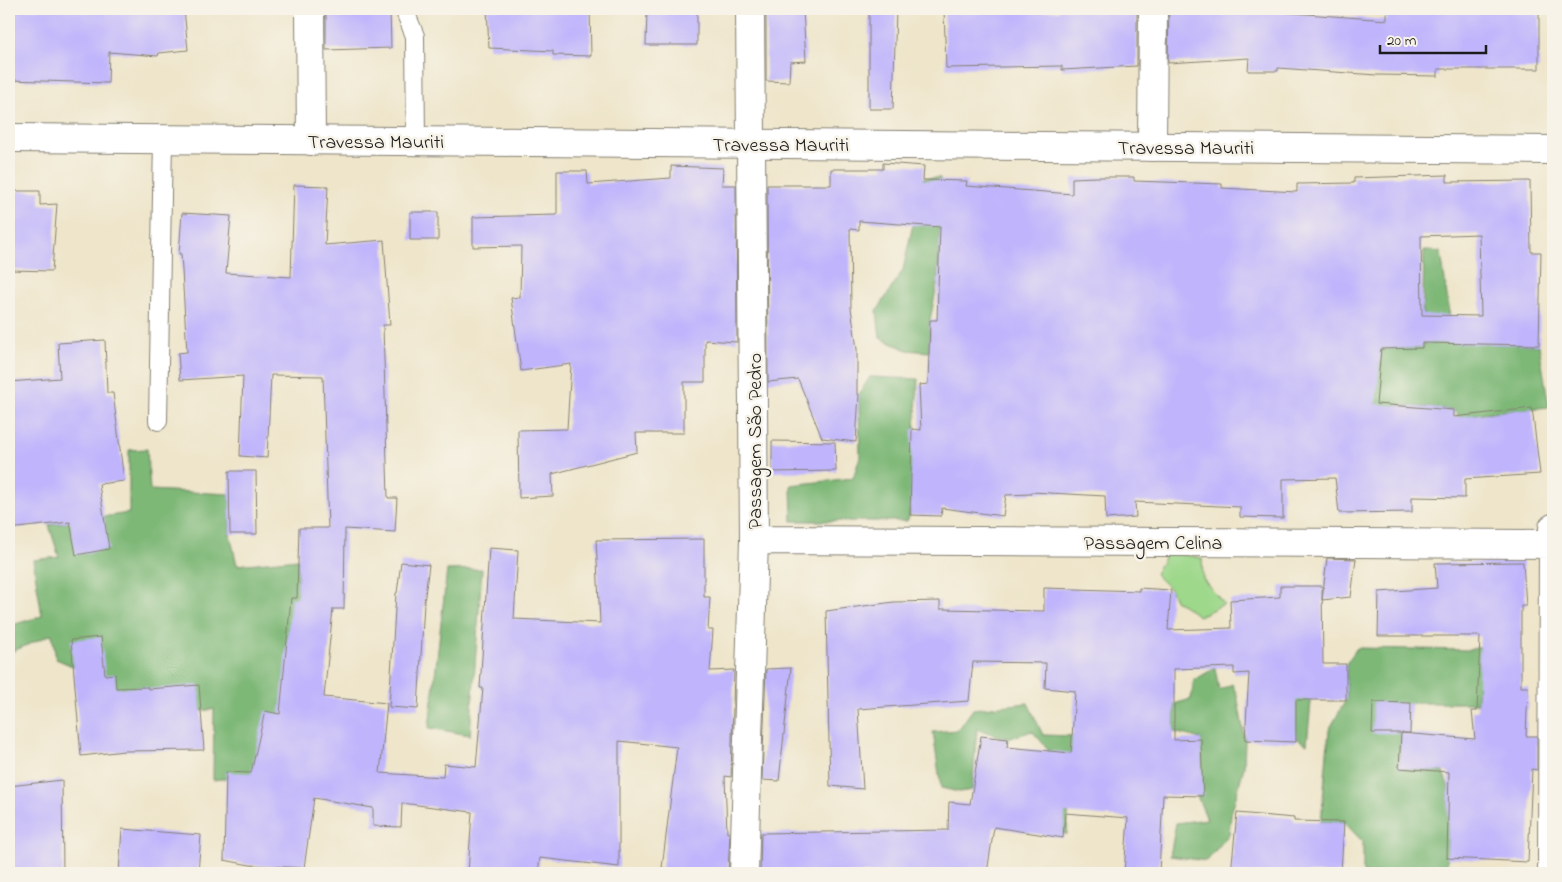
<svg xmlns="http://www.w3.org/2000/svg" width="1562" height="882" font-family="'Indie Flower',sans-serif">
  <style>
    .green { fill: #9ed88b; stroke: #5d7a54 }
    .forest { fill: #7eb877; stroke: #4d6a4a }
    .building { fill: #c0b5fc; fill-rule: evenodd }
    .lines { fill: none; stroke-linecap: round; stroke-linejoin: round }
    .service-casing { stroke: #858073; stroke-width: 20 }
    .minor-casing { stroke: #858073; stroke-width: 30 }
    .secondary-casing { stroke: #858073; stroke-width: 30 }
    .service { stroke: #fff; stroke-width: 18 }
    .minor { stroke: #fff; stroke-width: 28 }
    .secondary { stroke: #fff; stroke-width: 28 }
    .labels { text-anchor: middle; stroke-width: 5; stroke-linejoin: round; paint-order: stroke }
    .street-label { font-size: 20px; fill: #1c1c1c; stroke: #f7f3e8 }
  </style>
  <rect width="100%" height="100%" fill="#f7f3e8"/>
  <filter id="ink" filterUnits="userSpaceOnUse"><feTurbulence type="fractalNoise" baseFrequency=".02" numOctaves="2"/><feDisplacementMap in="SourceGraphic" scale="10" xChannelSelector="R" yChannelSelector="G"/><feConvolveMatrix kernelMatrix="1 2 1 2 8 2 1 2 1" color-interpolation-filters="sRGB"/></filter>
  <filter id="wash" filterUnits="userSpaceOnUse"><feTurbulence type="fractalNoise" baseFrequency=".0096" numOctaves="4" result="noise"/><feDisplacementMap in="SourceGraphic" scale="20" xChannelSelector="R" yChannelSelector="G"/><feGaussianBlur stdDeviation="1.12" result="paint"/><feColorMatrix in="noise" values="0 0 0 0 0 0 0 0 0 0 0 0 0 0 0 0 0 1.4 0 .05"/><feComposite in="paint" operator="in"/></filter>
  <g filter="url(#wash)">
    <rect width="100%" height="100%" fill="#eee5ca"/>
    <path class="green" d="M1167,552L1202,558L1203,579L1224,604L1199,616L1175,600L1171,590L1155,574Z"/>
    <path class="forest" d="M923,178H940V239L937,285L930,320L929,352L907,350L880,338L877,311L903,270Z
      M1424,250L1441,252L1453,340L1469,343L1539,345L1549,407L1483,413L1459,418L1454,410L1394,405L1382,425L1376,400L1357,349L1422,348Z
      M870,377L918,379L910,515L907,521H792L791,485L853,478L860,457L859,394Z
      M147,449L150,490L230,494V534L237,565L298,559V706L267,774L213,780L214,709L154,718L77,668L56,659L52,634L9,653V626L42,616L33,560L59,557L49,525L129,513V450Z
      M482,569L470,735L429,728L447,570Z
      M1485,646V668L1478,686L1477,703H1411L1401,733L1399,768L1443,772L1449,788L1447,873H1363V842L1344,822H1321L1329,730L1346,700V664L1357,648L1468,650Z
      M1215,668L1219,690L1232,684L1237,695L1245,740L1244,767L1231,814L1229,834L1207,861L1170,856L1176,823L1207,819L1197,796L1201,739L1174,732V704L1191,699L1194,680Z
      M1276,676L1313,681L1307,744L1296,738Z
      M1028,703L1043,735L1073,736L1067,834L1043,833L1048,749L1032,731L1008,739L977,729L972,790L959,792L941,788L933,732L958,730L973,709Z"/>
    <g id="blocks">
      <path class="building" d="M9,9H184L188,50L159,53L158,56L109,52L108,83L9,80Z
        M390,9L391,48L326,50V12Z
        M487,9H590L591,56L553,55V51L489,48Z
        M647,9H697V45H646Z
        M766,9H803L806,61L790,62L789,82L766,81Z
        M869,9H896L893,109H869Z
        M944,9L1059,11V9H1137V66L1062,70V66L946,68Z
        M1169,9H1279V12L1387,20V9H1539V69H1438V76L1377,75L1278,68V71H1248L1249,58L1168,63Z
        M883,163L924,166L923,180L967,181L966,186L1072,194V178L1097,177H1134V181L1222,184V188L1297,192V184L1354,183V178L1447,175V182L1530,181L1531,252H1541L1539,345L1422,343V348L1381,349L1376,404L1454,410V417L1532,408L1540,474L1465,479V498L1412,497V512L1339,513L1335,478L1283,479V518L1240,517V507L1135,502L1136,517L1106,519L1105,496L1031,492V494L1006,495L1003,516L942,508L941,516L910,515L912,429L921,430L919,385L928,384L930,320H937L940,227L859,221V230L850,229L851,308L857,349V394H859L856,442L822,438L798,379L768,382L767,185H831V169H883ZM1479,234L1481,316L1422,315L1421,236Z
        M671,166L723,168L722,185H736L737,342L705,340V382H684V433H636L637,452L552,474L553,496L519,498L518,430L567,429L571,364L521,371L511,298L520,297L521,246L473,247V217L557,215V171H587L588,184L671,178Z
        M294,185L328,186L325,245L384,240L390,325H383L388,498H397L395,532L345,529L344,609H333L324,697L387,703L380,773L443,777L444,764L476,767L483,688H480L489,548L518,550L514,619L600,623L596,540L704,539V597H710L708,630H713L710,671L734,670L731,777L725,776L727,833H730L728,873H665V868H662L677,747L619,741V867L540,858L538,873H468L472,812L402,803L401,827L373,826V808L314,798L304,868L250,865L224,860L226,772L251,773L265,711L280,714L291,598H297L299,528H328L323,376L271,375L267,458L240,456L243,376L180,380L178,353L187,352L181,254H179L182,213L231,216L226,273L291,277Z
        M13,191H40V205L57,204L52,271L10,270Z
        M410,212H438V240H410Z
        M105,340L107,393H113L124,481L99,484L109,549L76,555L70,522L9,529V382L60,378L58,343Z
        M772,441L835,442L836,471L772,472Z
        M229,471H256L257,534H230Z
        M1327,558L1356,559L1351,597L1322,600Z
        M401,562L429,565L424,603L418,709L389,707L396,593H397Z
        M1523,562L1526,606H1521V687H1528L1526,736H1537V770L1532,769L1528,862L1447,858L1449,772L1399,768L1401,733L1475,739L1472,711H1477L1480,636H1378L1379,592L1437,588L1435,563Z
        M1280,586H1322L1323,664H1346V700H1296V742L1245,740L1249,673L1234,674V667L1174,669V740L1201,739L1203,796L1163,795L1159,873H1124L1128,818L1065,813L1063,838L994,827L987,873H760L761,833L948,830L949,802L970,804L981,736L1008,739L1007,747L1071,753L1075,691L1045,688L1046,663L973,662L969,701L858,709L863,789L830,786L826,611L894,602L940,601V609L1044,611V588L1139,591V588L1171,590L1168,630L1231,628L1230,600L1280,597Z
        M101,637L105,675L115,674L116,688L148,687V689L199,685L204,750L124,751L81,756L71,640Z
        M791,668L779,781L762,780L766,669Z
        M1373,702L1411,703L1410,733H1372Z
        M62,780L63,873H9V786Z
        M1237,813L1294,818V821L1344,822L1341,873H1231Z
        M122,829L201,835L198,873H119Z"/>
    </g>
  </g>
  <g filter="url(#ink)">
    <use href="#blocks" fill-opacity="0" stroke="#858073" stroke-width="1"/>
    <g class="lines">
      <defs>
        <path id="service" d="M404,9L415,36L416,141
          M158,421L163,139"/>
        <path id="minor" d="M310,9L311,141
          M1152,147L1153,9
          M754,540L1553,544
          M744,873L754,540L750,9
          M1552,873L1553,528"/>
        <path id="secondary" d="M9,138L1553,150"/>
      </defs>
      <use href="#service" class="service-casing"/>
      <use href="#minor" class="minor-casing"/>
      <use href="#secondary" class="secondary-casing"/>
      <use href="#service" class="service"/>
      <use href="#minor" class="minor"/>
      <use href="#secondary" class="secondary"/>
    </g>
  </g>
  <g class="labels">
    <g class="street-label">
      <text x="376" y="148">Travessa Mauriti</text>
      <text x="781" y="151">Travessa Mauriti</text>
      <text x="1186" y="154">Travessa Mauriti</text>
      <text transform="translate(754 441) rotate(-90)" y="7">Passagem São Pedro</text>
      <text x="1153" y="549">Passagem Celina</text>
    </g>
  </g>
  <rect width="1562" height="882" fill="none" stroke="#f7f3e8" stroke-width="30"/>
  <path d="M1380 45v8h106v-8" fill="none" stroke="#1c1c1c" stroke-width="2.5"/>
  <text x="1387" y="45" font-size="15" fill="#1c1c1c" stroke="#f7f3e8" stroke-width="4" paint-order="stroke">20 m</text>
</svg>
